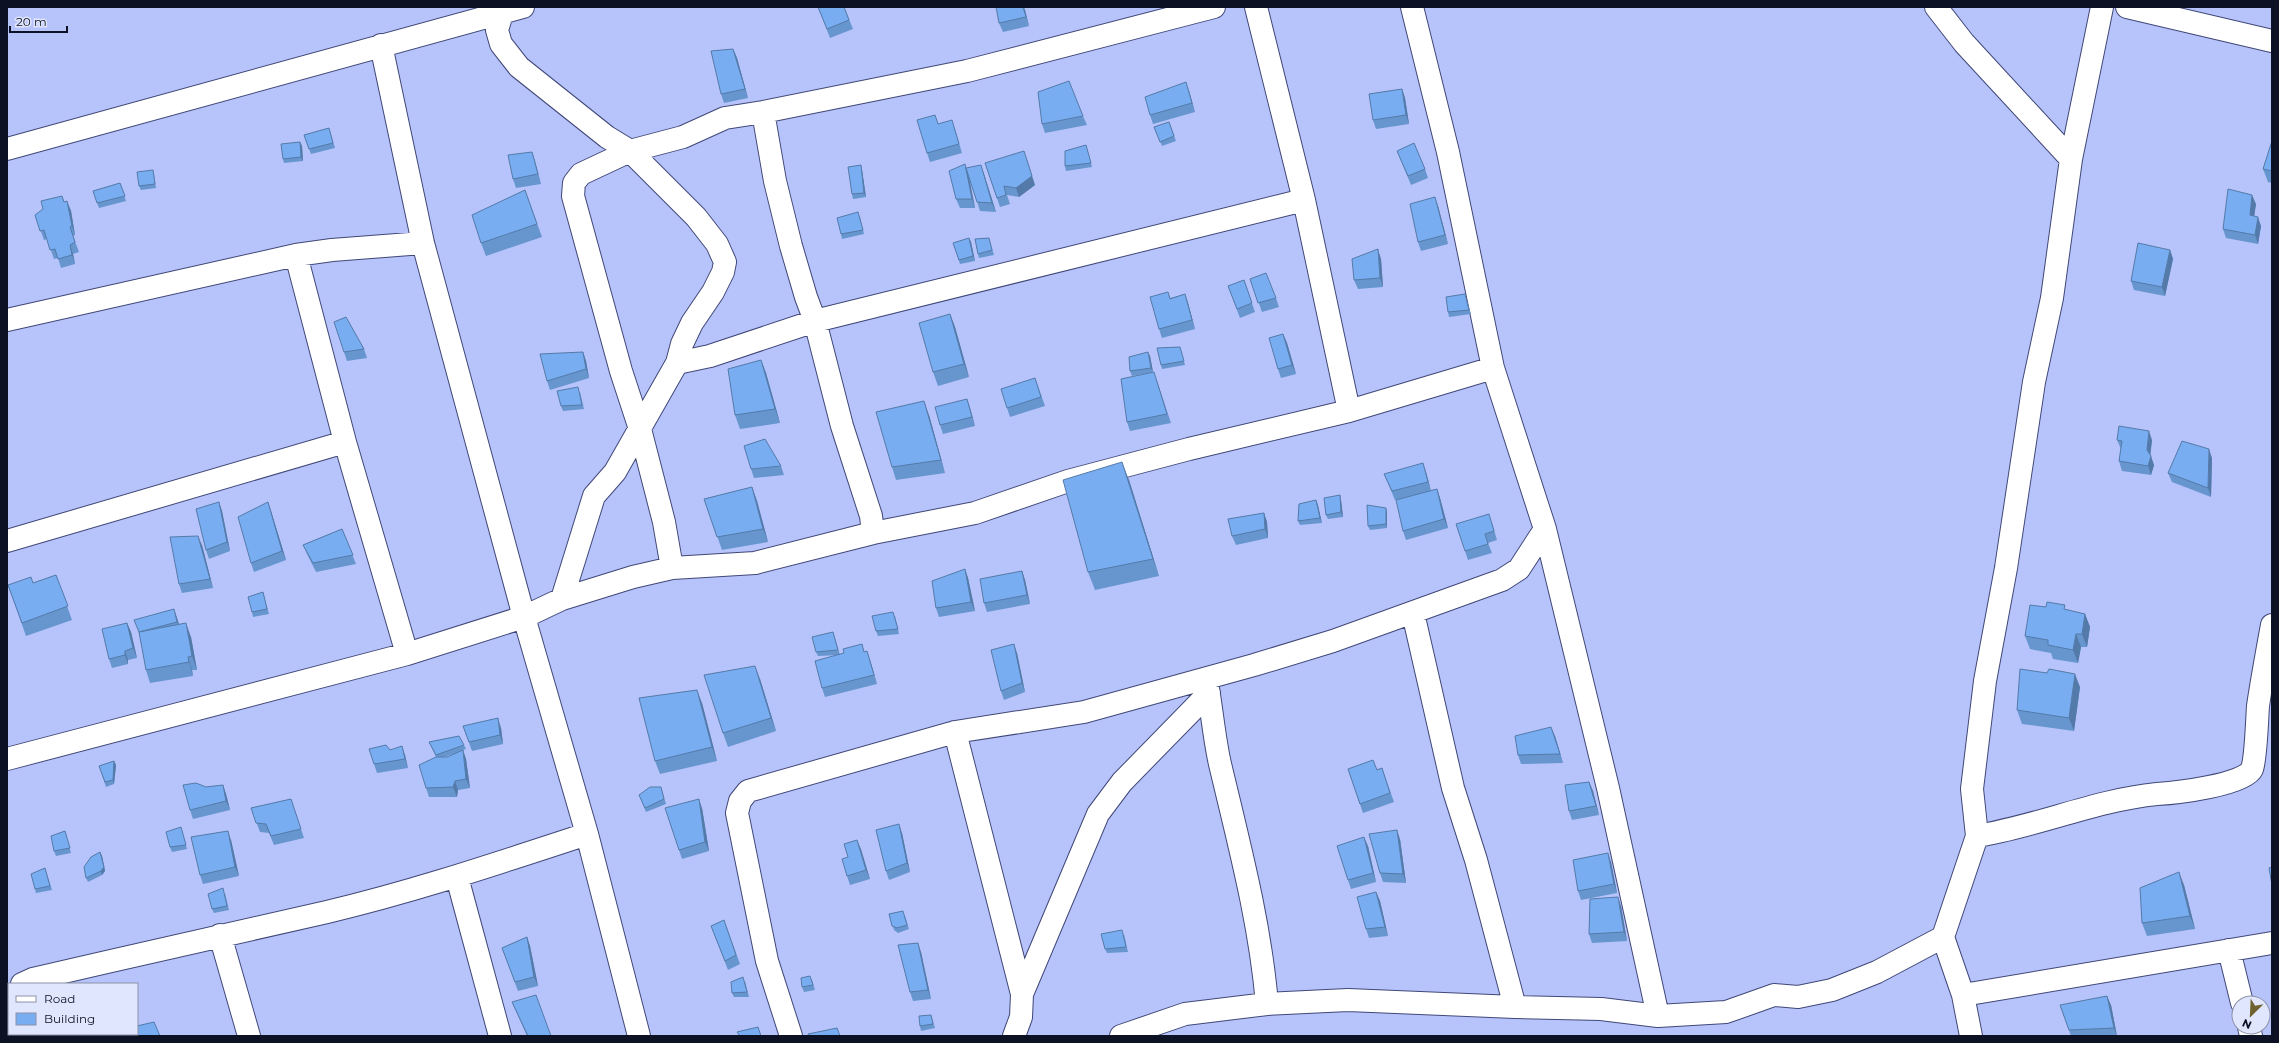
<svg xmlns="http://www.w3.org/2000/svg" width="2279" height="1043" font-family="Montserrat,sans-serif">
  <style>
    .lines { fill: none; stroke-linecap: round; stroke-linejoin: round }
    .minor-casing { stroke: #404877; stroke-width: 24 }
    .minor { stroke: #fff; stroke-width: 22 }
    .wall { fill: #6796cf; fill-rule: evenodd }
    .shaded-wall { fill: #547aa9 }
    .building { fill: #78aef1; stroke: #547aa9 }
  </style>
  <rect width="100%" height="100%" fill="#b7c3fb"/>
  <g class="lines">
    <defs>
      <path id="minor" d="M504,7L497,30L501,44L519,67L607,137L630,151L696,217L717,244L725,262L723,272L713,292L692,323L682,344L677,363
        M1256,7L1304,200
        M1412,7L1448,152L1493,368L1545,529L1608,788L1658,1016
        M2127,7L2272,41
        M381,45L423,243L524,617L562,599L633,577L672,568L755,563L873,533
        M763,112L775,181L791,246L806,297L815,321L842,426L871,516L873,533L975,513L1068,481L1189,449L1349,411L1493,368
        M7,149L523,7
        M2071,159L2102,7
        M296,255L345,442
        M7,320L296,255L332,250L423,243
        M7,541L345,442L407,654
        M672,568L664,522L640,429L621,371L573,196L574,183L581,174L630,151L683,137L725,118L763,112L967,71L1214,7
        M562,599L594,496L615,472L677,363L710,356L815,321L1304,200L1349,411
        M1413,613L1453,788L1476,860L1515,1007L1601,1009L1658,1016L1726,1012L1774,995L1798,997L1832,990L1877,972L1943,937L1977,836L1972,789L1985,681L2006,568L2034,382L2052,298L2071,159L1964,43L1936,7
        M1207,683C1212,710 1214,738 1220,764C1239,844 1260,922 1267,1004
        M955,732L1022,994L1021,1017L1014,1036
        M7,759L407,654L524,617L587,834L639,1036
        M1977,836C2038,826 2096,800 2157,794C2175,793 2245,785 2252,769C2256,758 2257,720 2258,706C2262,679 2267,652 2272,625
        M457,877L500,1036
        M220,935L249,1036
        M1943,937L1963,995L1971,1036
        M2229,950L2242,1003
        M22,984L33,979C131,956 230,935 327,912C416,891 501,862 587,834
        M1022,994L1098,814L1122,782L1209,693
        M1963,995L2272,943
        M2249,1027L2251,1036
        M791,1036L767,961L737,813L740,801L748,791L955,732L1084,712L1254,665L1333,641L1502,580L1519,569L1545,529
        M1121,1036L1185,1014L1267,1004L1348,1000L1515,1007"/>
    </defs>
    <use href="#minor" class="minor-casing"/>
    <use href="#minor" class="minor"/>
  </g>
  <path class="wall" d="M818,7H844L853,29L830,38Z
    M1025,10L1029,26L1003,32L999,23Z
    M733,49L737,58L748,98L724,103L721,94Z
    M1402,89L1405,98L1409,124L1376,129L1373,120Z
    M1189,91L1195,112L1153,124L1150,115Z
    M1083,116L1087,125L1045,133L1042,124Z
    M1169,122L1176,141L1162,146L1154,127Z
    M938,124L955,129L962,153L930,162L927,153Z
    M329,128L335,148L311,154L304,135Z
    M2272,141V183L2268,182L2263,169Z
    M300,142L302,146L303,161L284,163L283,159Z
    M1086,145L1092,167L1066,171L1065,166Z
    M1397,151L1425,169L1428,178L1411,185Z
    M532,152L541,184L516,188L513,179Z
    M985,163L1035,185L1019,197L1007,195L1010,204L1000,207Z
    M965,164L966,168L984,174L996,212L980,211L969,176L975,208H960L956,199Z
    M153,170L154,174L156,188L141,190L139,186Z
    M862,170L866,197L853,199L852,194Z
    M120,183L126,201L99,208L93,191Z
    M525,190L542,237L486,256L481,243Z
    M67,201L71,211L75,235L73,236L79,252L73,254L75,264L61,268L58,258L54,259L47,239L44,240L35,215L64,202Z
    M2256,204L2254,216L2261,226L2258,244L2226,238L2223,229Z
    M1438,206L1448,244L1421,251L1418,242Z
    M860,217L864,234L842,239L841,234Z
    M969,238L971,242L975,261L960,264L953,243Z
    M990,242L994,255L979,258L978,254Z
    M2170,250L2173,259L2165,296L2134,290L2131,281Z
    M1381,259L1383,287L1358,289L1354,280Z
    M1250,279L1276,298L1279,307L1262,312Z
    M1244,280L1255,312L1240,318L1228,286Z
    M1168,292L1170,298L1185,294L1188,303L1195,329L1162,338L1159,329Z
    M1465,294L1471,314L1449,317L1448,312Z
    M950,314L955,327L969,377L938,386L933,372Z
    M1283,334L1287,343L1296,374L1281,378L1278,369Z
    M1180,347L1185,365L1162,369L1161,365Z
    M364,349L367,358L347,361L344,352Z
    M583,352L586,361L589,378L550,390L547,381Z
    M1150,356L1153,372L1132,376L1130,371Z
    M761,360L766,373L780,423L740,429L735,415Z
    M1035,378L1045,406L1010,417L1007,408Z
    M1157,381L1171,423L1130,431L1127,422Z
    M580,392L584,409L563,411L561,406Z
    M967,399L970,408L975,426L943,434L940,425Z
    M929,415L945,473L896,480L892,467Z
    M2117,440H2152L2150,455L2154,465L2151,475L2122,471L2119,461L2121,449Z
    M2212,458L2211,497L2172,482L2168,473Z
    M781,466L784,475L754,478L751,469Z
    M1426,472L1431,491L1437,489L1440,498L1448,528L1406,540L1403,531L1415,495L1395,500L1384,474Z
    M1129,480L1159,576L1095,590L1088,572Z
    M752,487L757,501L768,542L722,550L704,499Z
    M1340,495L1341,500L1343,517L1328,519L1326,515Z
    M1316,500L1322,523L1300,525L1298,521Z
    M219,502L222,511L230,551L209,559L206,550Z
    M268,502L271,511L286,560L254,572L251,563Z
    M1387,512V528L1370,530L1368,526Z
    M1264,513L1267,522L1268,538L1236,545L1232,536Z
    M1492,523L1497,540L1488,543L1492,553L1468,560L1465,551Z
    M342,529L356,564L316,572L307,554L303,545Z
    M202,545L213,588L182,593L179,584Z
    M965,569L968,578L975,611L939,617L936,608Z
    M1022,571L1025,580L1030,604L987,612L984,603Z
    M56,575L72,620L26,636L8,585L33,583Z
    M263,592L269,614L253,617L252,612Z
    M2046,607L2066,610L2085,614L2090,627L2087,647H2081L2078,663L2053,659L2051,653L2030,649L2025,636Z
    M174,609L179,624L191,637L197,670H192L193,676L150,683L146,670L139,632Z
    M895,616L899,634L878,636L876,631Z
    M127,623L131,632L137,658L128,660V664L112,668L109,659Z
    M833,632L840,655L818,656L816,652Z
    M864,652L870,660L877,684L825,697L822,688Z
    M1017,653L1025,692L1004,700L1001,691Z
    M2047,673L2080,687L2074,731L2022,724L2017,710Z
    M760,679L776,731L728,747L723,733Z
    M702,703L717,761L660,774L655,761Z
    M463,726L501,728L503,744L472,751Z
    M1555,736L1563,763L1521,764L1518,755Z
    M429,742L464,745L466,749L463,750L466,759L470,788L458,790L457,797H429L426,788L436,757ZM456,753L447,757H444Z
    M390,750L405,755L408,768L377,773L374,764Z
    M114,761L116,765L114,784L106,787L99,766Z
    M1382,768L1394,802L1363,813L1348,769L1377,770Z
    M1589,782L1593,791L1599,815L1572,820L1569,811Z
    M223,785L226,794L230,810L193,819L190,810L206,787Z
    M661,787L666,804L646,812L639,795Z
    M291,799L304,838L274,845L269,833L260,832L251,808Z
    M702,808L709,851L682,859L679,850Z
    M65,831L71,853L56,856L54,851Z
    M182,832L187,849L172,852L170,847Z
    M902,833L910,872L889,880L886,871Z
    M1400,839L1406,883L1383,882L1380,873Z
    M231,840L239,876L203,884L200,875Z
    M857,840L870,879L850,885L847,876L848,857Z
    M1368,846L1376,882L1351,889L1348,880Z
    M102,856L105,871L102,875L88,882L86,878Z
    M1611,862L1617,893L1581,900L1578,891Z
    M45,868L52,890L36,893L35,889Z
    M2184,885L2195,929L2147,936L2142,923Z
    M1376,892L1380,901L1388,936L1369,938L1366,929Z
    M225,893L229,910L214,913L212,909Z
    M1621,906L1627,941L1592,943L1589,934Z
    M889,914L905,916L909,929L898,933L894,930Z
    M724,920L740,964L728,970L711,926Z
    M1124,934L1128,952L1107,953L1105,949Z
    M527,937L530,946L538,986L518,991L502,948Z
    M921,952L931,999L913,1001L910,992Z
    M812,980L815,990L804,992L802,987Z
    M745,981L749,997H734L732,993Z
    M512,1002L551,1036H527L516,1011Z
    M2060,1005H2111L2117,1036H2071Z
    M931,1015L935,1028L921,1031L920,1026Z"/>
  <path class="shaded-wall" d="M1023,7H1024L1025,10L1029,26Z
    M733,49L737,58L748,98L745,89Z
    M1186,82L1189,91L1195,112L1192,103Z
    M1402,89L1405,98L1409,124L1406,115Z
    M300,142L302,146L303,161L301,157Z
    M532,152L535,161L541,184L538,174Z
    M1027,160L1035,185L1019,197L1016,188Z
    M965,164L968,173L975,208L972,199Z
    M861,165L862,170L866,197L864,193Z
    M981,165L984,174L996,212L992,203Z
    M2252,195L2256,204L2253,224L2250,215Z
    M1435,197L1438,206L1448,244L1445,235Z
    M67,201L71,211L75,235L72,226Z
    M2258,217L2261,226L2258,244L2255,235Z
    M969,238L971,242L975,261L973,256Z
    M70,245L73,254L75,264L72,255Z
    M1378,249L1381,259L1383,287L1380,278Z
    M2170,250L2173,259L2165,296L2162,287Z
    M1185,294L1188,303L1195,329L1192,320Z
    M950,314L955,327L969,377L964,364Z
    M1283,334L1287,343L1296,374L1292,365Z
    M583,352L586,361L589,378L586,369Z
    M1148,352L1150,356L1153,372L1151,368Z
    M761,360L766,373L780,423L775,409Z
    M967,399L970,408L975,426L972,417Z
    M924,401L929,415L945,473L941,460Z
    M2149,431L2152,440L2150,458L2151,456L2154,465L2151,475L2148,466L2147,450Z
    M2209,449L2212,458L2211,497L2208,488Z
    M1122,462L1129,480L1159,576L1153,559Z
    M1423,463L1426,472L1431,491L1428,482Z
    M752,487L757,501L768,542L763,529Z
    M1437,489L1440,498L1448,528L1444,519Z
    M1340,495L1341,500L1343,517L1341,512Z
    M1316,500L1318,505L1322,523L1320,518Z
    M219,502L222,511L230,551L227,542Z
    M268,502L271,511L286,560L282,551Z
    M1386,508L1387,512V528L1386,524Z
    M1264,513L1267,522L1268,538L1265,529Z
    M198,536L202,545L213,588L210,579Z
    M965,569L968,578L975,611L971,602Z
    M1022,571L1025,580L1030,604L1027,595Z
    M174,609L177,618L181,631L177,622Z
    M2085,614L2090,627L2087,647L2082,634Z
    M127,623L131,632L137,658L133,648Z
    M186,623L191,637L197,670L192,656Z
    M2076,634L2081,647L2078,663L2073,650Z
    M1014,644L1017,653L1025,692L1022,683Z
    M125,651L128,660V664L125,655Z
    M867,651L870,660L877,684L874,675Z
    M188,657L192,670L193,676L189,662Z
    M755,666L760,679L776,731L771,718Z
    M2075,674L2080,687L2074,731L2069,718Z
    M697,690L702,703L717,761L712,747Z
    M498,718L501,728L503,744L500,735Z
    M1551,727L1555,736L1563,763Z
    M402,746L405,755L408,768L405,759Z
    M463,750L466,759L470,788L466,779Z
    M114,761L116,765L114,784L113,780Z
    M455,781L458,790L457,797L453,787Z
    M1589,782L1593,791L1599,815L1596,806Z
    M223,785L226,794L230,810L226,801Z
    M699,799L702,808L709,851L705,842Z
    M899,824L902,833L910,872L907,863Z
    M1397,830L1400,839L1406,883L1403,874Z
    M228,831L231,840L239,876L235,867Z
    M1364,837L1368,846L1376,882L1373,873Z
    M857,840L861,849L870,879L866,870Z
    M100,852L102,856L105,871L102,875L101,871Z
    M1608,853L1611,862L1617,893L1614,884Z
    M2179,872L2184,885L2195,929L2190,916Z
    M1376,892L1380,901L1388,936L1385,927Z
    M1618,897L1621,906L1627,941L1624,932Z
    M527,937L530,946L538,986L534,977Z
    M918,943L921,952L931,999L928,990Z
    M2107,996L2111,1005L2117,1036L2114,1028Z"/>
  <path class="building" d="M818,7H844L849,20L827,29Z
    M996,7H1023L1026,17L999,23Z
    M733,49L745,89L721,94L711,51Z
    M1069,81L1083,116L1042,124L1038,92Z
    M1186,82L1192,103L1150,115L1145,97Z
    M1402,89L1406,115L1373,120L1369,94Z
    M935,115L938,124L952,120L959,144L927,153L917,120Z
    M1169,122L1174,136L1160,142L1154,127Z
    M329,128L333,143L309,149L304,135Z
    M2272,141V171L2263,169Z
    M300,142L301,157L283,159L281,144Z
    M1414,143L1425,169L1408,176L1397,151Z
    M1086,145L1091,163L1065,166V151Z
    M1024,151L1032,176L1016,188L1004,186L1006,195L997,198L985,163Z
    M532,152L538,174L513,179L508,155Z
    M965,164L972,199H956L949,171Z
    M861,165L864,193L852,194L848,167Z
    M981,165L992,203L977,202L966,168Z
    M153,170L155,184L139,186L137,172Z
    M120,183L125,196L97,203L93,191Z
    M2228,189L2252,195L2250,215L2258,217L2255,235L2223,229Z
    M525,190L537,224L481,243L472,215Z
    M62,196L64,202L67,201L72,226L70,227L75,242L70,245L72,255L58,259L55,249L50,250L44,230L40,231L35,215L43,209L41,201Z
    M1435,197L1445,235L1418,242L1410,204Z
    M858,212L863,230L841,234L837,218Z
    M969,238L973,256L959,260L953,243Z
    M989,238L992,250L978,254L975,239Z
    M2138,243L2170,250L2162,287L2131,281Z
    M1378,249L1380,278L1354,280L1352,259Z
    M1266,273L1276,298L1258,303L1250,279Z
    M1244,280L1252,303L1237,309L1228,286Z
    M1168,292L1170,299L1185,294L1192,320L1159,329L1150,297Z
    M1465,294L1469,310L1448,312L1446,297Z
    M950,314L964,364L933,372L919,323Z
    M346,317L364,349L344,352L334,322Z
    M1283,334L1292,365L1278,369L1269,338Z
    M1180,347L1184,361L1161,365L1157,348Z
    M583,352L586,369L547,381L540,354Z
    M1148,352L1151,368L1130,371L1129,357Z
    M761,360L775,409L735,415L728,369Z
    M1154,372L1167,414L1127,422L1121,379Z
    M1035,378L1041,397L1007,408L1001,389Z
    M578,387L582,405L561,406L557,391Z
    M967,399L972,417L940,425L935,407Z
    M924,401L941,460L892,467L876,412Z
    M2119,426L2149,431L2147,450L2151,456L2148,466L2119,461L2122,441L2117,440Z
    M765,439L781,466L751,469L744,446Z
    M2182,441L2209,449L2208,488L2168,473Z
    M1122,462L1153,559L1088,572L1063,480Z
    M1423,463L1428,482L1392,491L1384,474Z
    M752,487L763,529L717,537L704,499Z
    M1437,489L1444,519L1403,531L1396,500Z
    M1340,495L1341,512L1326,515L1324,498Z
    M1316,500L1320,518L1298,521L1299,504Z
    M219,502L227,542L206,550L196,509Z
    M268,502L282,551L251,563L238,517Z
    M1367,505L1386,508V524L1368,526Z
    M1264,513L1265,529L1232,536L1228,519Z
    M1489,514L1494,531L1485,534L1488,544L1465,551L1456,524Z
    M342,529L353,555L313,563L303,545Z
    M198,536L210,579L179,584L170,537Z
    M965,569L971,602L936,608L932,581Z
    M1022,571L1027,595L984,603L980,579Z
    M56,575L68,606L22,623L8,585L31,577L33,583Z
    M263,592L267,609L252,612L248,597Z
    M2047,602L2065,605L2064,609L2085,614L2082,634H2076L2073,650L2048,645V640L2025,636L2030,605L2046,607Z
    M174,609L177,622L139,632L134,620Z
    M893,612L898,629L876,631L872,616Z
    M127,623L133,648L125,651V655L109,659L102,629Z
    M186,623L192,656L188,657L189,662L146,670L139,632Z
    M833,632L838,650L816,652L812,637Z
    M862,644L864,652L867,651L874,675L822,688L815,661L844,653L843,649Z
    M1014,644L1022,683L1001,691L991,650Z
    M755,666L771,718L723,733L704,675Z
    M2020,669L2047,673L2049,669L2075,674L2069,718L2017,710Z
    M697,690L712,747L655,761L639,698Z
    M498,718L500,735L469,742L463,726Z
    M1551,727L1560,754L1518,755L1515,736Z
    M459,736L464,745L436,755L429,742Z
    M386,745L390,750L402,746L405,759L374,764L369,749Z
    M463,750L466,779L455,781L453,787L426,788L419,765L436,757H447Z
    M1373,760L1377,770L1382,768L1390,793L1360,804L1348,769Z
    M114,761L113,780L105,782L99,766Z
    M1589,782L1596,806L1569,811L1565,785Z
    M196,783L206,787L223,785L226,801L190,810L183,785Z
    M650,787H661L664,799L645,808L639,795Z
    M291,799L301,829L271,836L266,824L256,823L251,808Z
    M699,799L705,842L679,850L665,808Z
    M899,824L907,863L886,871L876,830Z
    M181,827L186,845L170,847L166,832Z
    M1397,830L1403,874L1380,873L1369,834Z
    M65,831L70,848L54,851L51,836Z
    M228,831L235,867L200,875L191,837Z
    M1364,837L1373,873L1348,880L1337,846Z
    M857,840L866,870L847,876L842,859L848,857L844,844Z
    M100,852L104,867L101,871L86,878L84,867L91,857Z
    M1608,853L1614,884L1578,891L1573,860Z
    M2272,867V885L2269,868Z
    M45,868L50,886L35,889L31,874Z
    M2179,872L2190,916L2142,923L2140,888Z
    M223,888L227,906L212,909L208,894Z
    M1376,892L1385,927L1366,929L1357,897Z
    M1618,897L1624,932L1589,934L1590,899Z
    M903,911L907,925L897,928L892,926L889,914Z
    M724,920L736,955L725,961L711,926Z
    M1122,930L1126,947L1105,949L1101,934Z
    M527,937L534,977L515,982L502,948Z
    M918,943L928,990L910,992L898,945Z
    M810,976L813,985L802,987L801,978Z
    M743,977L747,992L732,993L731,982Z
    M536,995L551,1036H528L512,1002Z
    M2107,996L2114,1028L2069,1030L2060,1005Z
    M931,1015L933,1024L920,1026L919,1016Z
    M154,1022L160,1036H127L126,1034H137V1026Z
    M758,1027L761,1036H740L737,1032Z
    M837,1028L840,1036H809L808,1034Z"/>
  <rect width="2279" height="1043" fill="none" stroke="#0d1124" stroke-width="16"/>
  <rect x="8" y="983" width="130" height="52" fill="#e0e6fd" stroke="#8c91a6"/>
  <rect x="16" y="996" width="20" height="6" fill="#ffffff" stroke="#8c91a6"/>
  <text x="44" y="1003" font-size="12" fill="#0d1124">Road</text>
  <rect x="16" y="1013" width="20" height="12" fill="#78aef1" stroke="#8c91a6"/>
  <text x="44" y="1023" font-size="12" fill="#0d1124">Building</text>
  <g transform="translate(2251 1015) rotate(204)"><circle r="19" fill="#e0e6fd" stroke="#8c91a6"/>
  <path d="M0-3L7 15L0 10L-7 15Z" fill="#6f622f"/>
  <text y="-6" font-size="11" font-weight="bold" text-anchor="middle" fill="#0d1124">N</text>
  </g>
  <path d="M10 26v6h57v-6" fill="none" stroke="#0d1124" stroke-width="2"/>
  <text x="16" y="26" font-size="12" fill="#0d1124" stroke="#e0e6fd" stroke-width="3" paint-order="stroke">20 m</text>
</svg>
